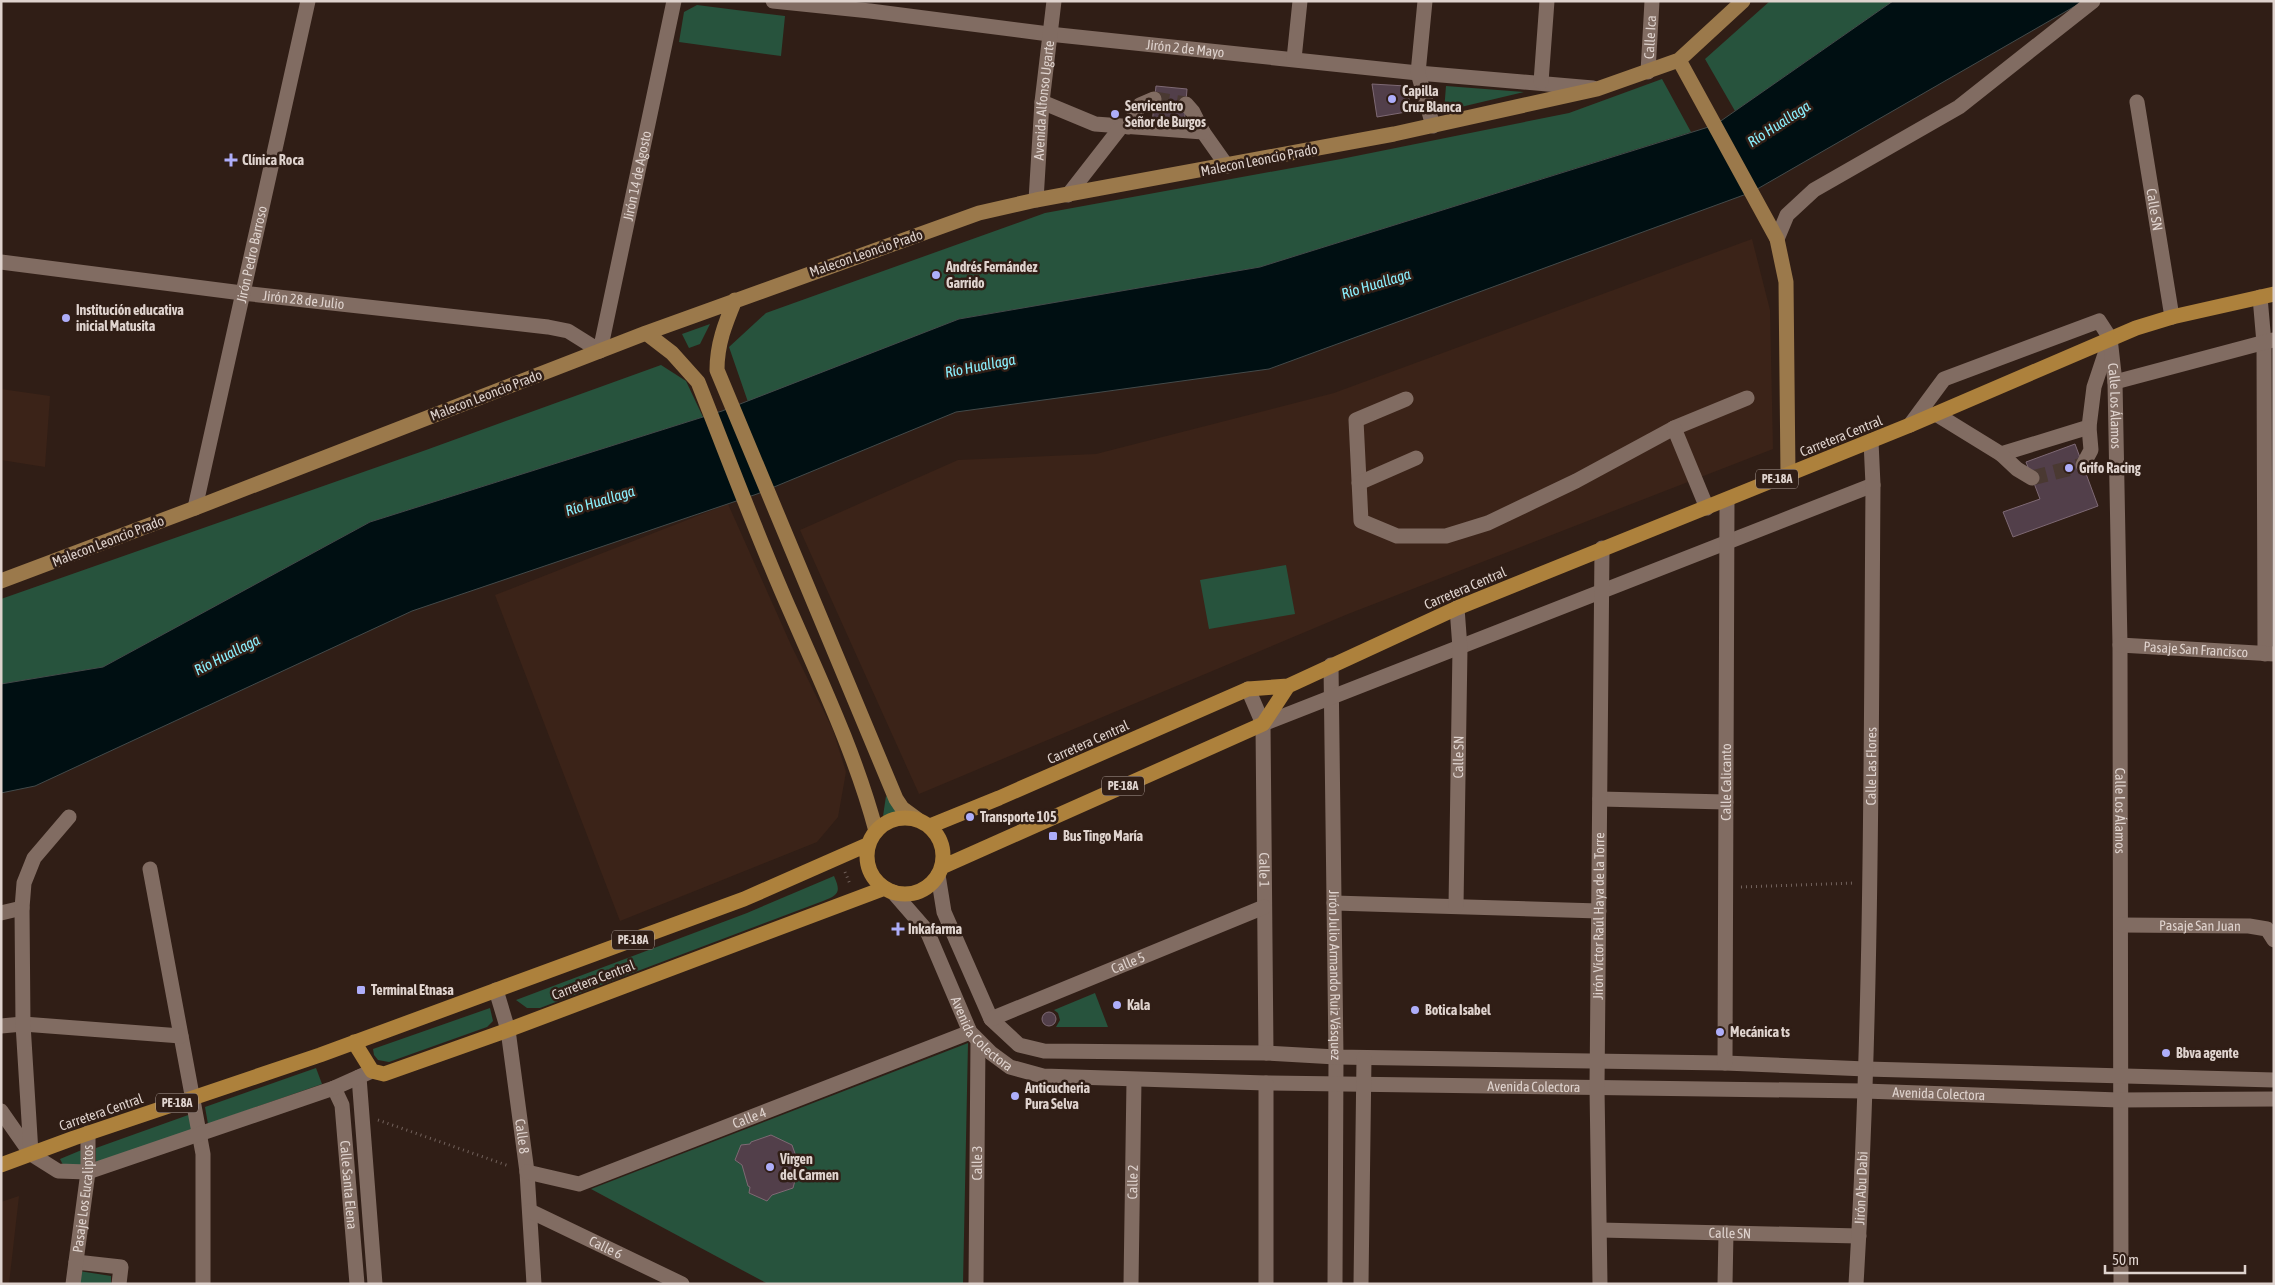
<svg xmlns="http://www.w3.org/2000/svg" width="2275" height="1285" font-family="'Asap Condensed',sans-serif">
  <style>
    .built { fill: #3b2318 }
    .green { fill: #27533d }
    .water { fill: #000f12; stroke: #434a4a }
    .building { fill: #523f4a; stroke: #7e6974 }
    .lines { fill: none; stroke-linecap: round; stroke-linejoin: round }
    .minor-tunnel { stroke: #4a3932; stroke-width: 15; stroke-dasharray: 15 8; stroke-linecap: butt }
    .path { stroke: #72625c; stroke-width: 3; stroke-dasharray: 1 4; stroke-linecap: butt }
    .minor { stroke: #816c62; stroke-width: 15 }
    .major { stroke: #9b794b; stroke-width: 15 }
    .highway { stroke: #ad813c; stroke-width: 15 }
    .poi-dot { fill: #aeaefa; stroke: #301e16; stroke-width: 2 }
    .labels { text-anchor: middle; stroke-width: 5; stroke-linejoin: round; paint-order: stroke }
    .shield { fill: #301e16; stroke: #aa9d97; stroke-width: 1 }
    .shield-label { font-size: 12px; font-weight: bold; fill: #dfd3ce }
    .street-label { font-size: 14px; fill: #dfd3ce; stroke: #301e16 }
    .poi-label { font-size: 14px; font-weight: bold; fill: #dfd3ce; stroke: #301e16; text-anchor: start }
    .water-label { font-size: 15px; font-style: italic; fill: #8bf0fe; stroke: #301e16 }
  </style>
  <rect width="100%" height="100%" fill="#301e16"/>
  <path class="built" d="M1752,239L1770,310L1773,449L1348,614L919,794L800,530L958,460L1096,454L1334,393Z
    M1,389L50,396L45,467L1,460Z
    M728,504L791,645L833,730L846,772L838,817L817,842L620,921L495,595Z
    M19,1196L9,1284H1V1202Z"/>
  <path class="green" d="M1770,1H1893L1735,111L1705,59Z
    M697,5L785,16L781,56L679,42L684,12Z
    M1662,79L1691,132L1260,267L959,319L748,402L729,347L766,313L1045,213L1341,159L1569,113Z
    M1446,86L1524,92L1444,111Z
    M710,324L700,344L689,348L682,334Z
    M661,365L686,381L703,417L370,522L103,667L1,684V599L426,450Z
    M1286,565L1295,614L1209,629L1200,580Z
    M886,796L907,815H896L882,823Z
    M834,876C841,892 839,895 823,901L540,1008H527L516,1000L747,913Z
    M1095,993L1108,1027H1056L1060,1020L1058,1013L1054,1010Z
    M490,1008L493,1021L487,1027L389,1062L378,1060L374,1055L373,1049Z
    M968,1043L963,1284H768L591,1189Z
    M316,1068L322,1084L208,1124L205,1107Z
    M191,1114L192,1131L96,1163V1148Z
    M84,1149L83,1167H64L60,1159Z
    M79,1271L111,1276V1284H78Z"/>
  <path class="water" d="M1893,1H2084L1752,192L1269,369L956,412L757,494L412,611L35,786L1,793V684L103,667L370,522L722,411L959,319L1260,267L1715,125Z"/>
  <path class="building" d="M1372,84L1406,86L1412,111L1377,117Z
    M1156,86L1187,89L1184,127L1152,124Z
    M2075,444L2098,506L2013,537L2003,512L2040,499L2026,462Z
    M1042 1019a7 7 0 1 1 14 0a7 7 0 1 1-14 0Z
    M771,1135L792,1145L799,1165L793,1188L772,1195L767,1201L749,1193L750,1187L748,1186L742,1165L735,1160L741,1145L750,1144L751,1142Z"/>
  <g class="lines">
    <path class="minor-tunnel" d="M1154,99L1186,104
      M2032,478L2083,465"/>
    <path class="path" d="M845,872L850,884
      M1741,887L1855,883
      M378,1120L509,1166"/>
    <g class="minor">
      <path id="s1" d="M773,1L870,11L1049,34L1418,73L1593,88"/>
      <path d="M1425,1L1418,73L1433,126"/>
      <path d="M1294,59L1300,1"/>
      <path id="s2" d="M1648,72L1652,1"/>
      <path d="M1541,82L1547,1"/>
      <path d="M1042,102L1095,124L1203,132L1227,166"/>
      <path id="s3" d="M2137,102L2172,317"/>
      <path d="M1186,104L1193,112L1203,132"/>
      <path d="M1128,127L1140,105L1154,99"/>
      <path d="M1068,195L1121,127"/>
      <path id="s4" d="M1036,200L1042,102L1054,1"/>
      <path d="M1777,239L1787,215L1814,190L1959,107L2093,1"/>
      <path id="s5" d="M1,262L242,293L548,327L568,331L600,351L674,1"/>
      <path d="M2260,297L2264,343L2265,654"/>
      <path d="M2115,382L2273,340"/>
      <path d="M1406,399L1356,420L1361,521L1397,536H1446L1488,523L1576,481L1674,428L1747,398"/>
      <path d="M1936,414L2001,454L2089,427L2094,387L2109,342"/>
      <path id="s6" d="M1910,425L1944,379L2099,321L2110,338L2115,382L2120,645L2121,1284"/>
      <path d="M1674,428L1707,508"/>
      <path d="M2001,454L2017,469L2032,478"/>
      <path d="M2083,465L2091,450L2089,427"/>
      <path d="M1359,483L1416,458"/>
      <path id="s7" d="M195,508L308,1"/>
      <path id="s8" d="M2120,645L2274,654"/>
      <path id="s9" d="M1331,665L1336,1057L1335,1284"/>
      <path id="s10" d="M1248,689L1263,724L1266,1053"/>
      <path d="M1263,724L1873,485"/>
      <path d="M1600,799L1726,802"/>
      <path d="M150,869L203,1154V1284"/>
      <path d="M938,875L944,912L991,1019L1019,1045L1044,1051L1266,1053L1336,1057L1725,1063L1866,1069L2274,1080"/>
      <path id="s11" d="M893,892L927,931L970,1032L991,1053L1010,1067L1043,1076L1266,1083L1864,1091L2119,1100L2274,1099"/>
      <path d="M1334,903L1599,911"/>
      <path id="s12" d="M1456,906L1460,648L1457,608"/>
      <path d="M1,913L22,908"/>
      <path id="s13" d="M2121,925L2249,926L2267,929L2274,940"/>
      <path id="s14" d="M496,990L508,1030L527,1172L534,1284"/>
      <path id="s15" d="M991,1019L1264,907"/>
      <path d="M1,1026L23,1024L181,1036"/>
      <path id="s16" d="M1725,1063L1727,500"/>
      <path d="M359,1077L375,1284"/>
      <path id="s17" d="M334,1088L342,1105L357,1284"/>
      <path d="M1,1111L31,1154L58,1171L88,1172L334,1088L372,1071"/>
      <path d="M31,1153L23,1024L22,908L24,883L34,858L69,817"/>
      <path id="s18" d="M527,1172L579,1184L970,1032"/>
      <path id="s19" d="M530,1211L682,1284"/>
      <path id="s20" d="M1600,1230L1859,1236"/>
      <path d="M76,1262L121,1267L119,1284"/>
      <path id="s21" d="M73,1284L88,1172V1133"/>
      <path id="s22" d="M976,1284L978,1041"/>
      <path id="s23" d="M1131,1284L1134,1080"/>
      <path d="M1266,1284V1083"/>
      <path d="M1361,1284L1364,1058"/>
      <path id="s24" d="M1600,1284L1597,1088L1602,548"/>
      <path d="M1725,1284L1726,1233"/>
      <path id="s25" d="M1856,1284C1872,1018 1871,751 1873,485L1871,441"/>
    </g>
    <path class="major" d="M1679,60L1777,239L1786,282L1788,475
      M735,300C725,324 717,344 717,370L896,799L902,808L917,819
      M646,333L672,353L698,382C729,460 758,539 792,615C823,686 856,756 876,831
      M1,581L195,508L646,333L979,213L1036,200L1394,134L1597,89L1679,60L1743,1"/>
    <path class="highway" d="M867 856a38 38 0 1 1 76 0a38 38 0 1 1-76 0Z
      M930,826L999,798L1248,689L1288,686L1457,608L1910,425L2136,328L2172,317L2274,294
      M942,867L1263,724L1288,686
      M354,1042L372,1071L384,1074L508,1030L885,888
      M1,1165L74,1138L320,1055L744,899L869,844"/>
  </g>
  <g class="poi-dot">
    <circle cx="1392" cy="99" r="5"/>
    <circle cx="1115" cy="114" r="5"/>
    <path d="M228.5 152.5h5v5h5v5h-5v5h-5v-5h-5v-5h5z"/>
    <circle cx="936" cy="275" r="5"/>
    <circle cx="66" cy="318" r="5"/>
    <circle cx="2069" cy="468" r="5"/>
    <circle cx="970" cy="817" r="5"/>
    <rect x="1048" y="831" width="10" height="10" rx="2.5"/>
    <path d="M895.5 921.5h5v5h5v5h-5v5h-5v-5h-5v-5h5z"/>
    <rect x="356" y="985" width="10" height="10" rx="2.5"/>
    <circle cx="1117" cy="1005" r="5"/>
    <circle cx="1415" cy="1010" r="5"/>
    <circle cx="1720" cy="1032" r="5"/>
    <circle cx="2166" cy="1053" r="5"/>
    <circle cx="1015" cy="1096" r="5"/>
    <circle cx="770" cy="1167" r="5"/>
  </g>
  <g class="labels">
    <g class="shield">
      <rect x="1756" y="469.5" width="42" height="19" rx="4"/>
      <rect x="1102" y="776.5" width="42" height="19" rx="4"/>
      <rect x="612" y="930.5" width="42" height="19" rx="4"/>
      <rect x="156" y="1093.5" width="42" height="19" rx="4"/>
    </g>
    <g class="shield-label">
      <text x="1777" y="483">PE-18A</text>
      <text x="1123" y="790">PE-18A</text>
      <text x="633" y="944">PE-18A</text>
      <text x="177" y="1107">PE-18A</text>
    </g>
    <g class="street-label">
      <text dy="5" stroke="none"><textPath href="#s2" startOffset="35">Calle Ica</textPath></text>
      <text dy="5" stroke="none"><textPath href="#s1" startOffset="415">Jirón 2 de Mayo</textPath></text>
      <text dy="5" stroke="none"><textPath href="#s4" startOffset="100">Avenida Alfonso Ugarte</textPath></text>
      <text transform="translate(1259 160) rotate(-11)" y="5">Malecon Leoncio Prado</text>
      <text dy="5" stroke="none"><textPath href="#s5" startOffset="788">Jirón 14 de Agosto</textPath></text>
      <text dy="5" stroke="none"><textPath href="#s3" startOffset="109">Calle SN</textPath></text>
      <text transform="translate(866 253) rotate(-19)" y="5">Malecon Leoncio Prado</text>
      <text dy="5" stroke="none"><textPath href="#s7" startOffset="260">Jirón Pedro Barroso</textPath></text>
      <text dy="5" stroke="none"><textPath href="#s5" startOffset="305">Jirón 28 de Julio</textPath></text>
      <text transform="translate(486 395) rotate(-21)" y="5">Malecon Leoncio Prado</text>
      <text dy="5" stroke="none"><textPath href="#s6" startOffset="311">Calle Los Álamos</textPath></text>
      <text transform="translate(1841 436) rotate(-22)" y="5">Carretera Central</text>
      <text transform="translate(108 541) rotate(-21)" y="5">Malecon Leoncio Prado</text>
      <text transform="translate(1465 588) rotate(-23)" y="5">Carretera Central</text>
      <text dy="5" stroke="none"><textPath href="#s8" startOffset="76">Pasaje San Francisco</textPath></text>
      <text transform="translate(1088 742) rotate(-24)" y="5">Carretera Central</text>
      <text dy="5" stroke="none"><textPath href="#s12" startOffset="149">Calle SN</textPath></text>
      <text dy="5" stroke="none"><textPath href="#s25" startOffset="518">Calle Las Flores</textPath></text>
      <text dy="5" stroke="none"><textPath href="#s16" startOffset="281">Calle Calicanto</textPath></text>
      <text dy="5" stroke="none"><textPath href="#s6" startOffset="716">Calle Los Álamos</textPath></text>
      <text dy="5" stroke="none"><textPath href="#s10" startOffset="184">Calle 1</textPath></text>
      <text dy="5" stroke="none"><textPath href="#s24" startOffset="368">Jirón Víctor Raúl Haya de la Torre</textPath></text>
      <text dy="5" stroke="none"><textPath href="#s13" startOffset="79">Pasaje San Juan</textPath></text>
      <text dy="5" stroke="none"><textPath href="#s15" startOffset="148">Calle 5</textPath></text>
      <text dy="5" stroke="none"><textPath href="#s9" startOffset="310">Jirón Julio Armando Ruiz Vásquez</textPath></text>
      <text transform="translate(593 980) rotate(-21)" y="5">Carretera Central</text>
      <text dy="5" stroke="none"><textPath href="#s11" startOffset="170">Avenida Colectora</textPath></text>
      <text dy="5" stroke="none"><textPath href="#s11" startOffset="740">Avenida Colectora</textPath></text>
      <text dy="5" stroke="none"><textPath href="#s11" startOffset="1145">Avenida Colectora</textPath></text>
      <text transform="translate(101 1112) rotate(-19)" y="5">Carretera Central</text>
      <text dy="5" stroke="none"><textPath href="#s18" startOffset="236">Calle 4</textPath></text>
      <text dy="5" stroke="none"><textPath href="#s14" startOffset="149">Calle 8</textPath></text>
      <text dy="5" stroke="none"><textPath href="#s22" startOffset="121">Calle 3</textPath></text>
      <text dy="5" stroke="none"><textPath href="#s23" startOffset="102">Calle 2</textPath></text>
      <text dy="5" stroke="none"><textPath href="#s17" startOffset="99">Calle Santa Elena</textPath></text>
      <text dy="5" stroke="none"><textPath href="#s25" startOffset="96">Jirón Abu Dabi</textPath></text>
      <text dy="5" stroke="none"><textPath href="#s21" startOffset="86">Pasaje Los Eucaliptos</textPath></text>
      <text dy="5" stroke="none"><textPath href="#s20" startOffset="130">Calle SN</textPath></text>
      <text dy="5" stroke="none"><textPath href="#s19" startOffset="84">Calle 6</textPath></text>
    </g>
    <g class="poi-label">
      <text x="1402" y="96">Capilla<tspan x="1402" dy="16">Cruz Blanca</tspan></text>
      <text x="1125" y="111">Servicentro<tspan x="1125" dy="16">Señor de Burgos</tspan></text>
      <text x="242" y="165">Clínica Roca</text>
      <text x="946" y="272">Andrés Fernández<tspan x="946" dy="16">Garrido</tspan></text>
      <text x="76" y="315">Institución educativa<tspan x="76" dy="16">inicial Matusita</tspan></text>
      <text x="2079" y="473">Grifo Racing</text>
      <text x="980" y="822">Transporte 105</text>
      <text x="1063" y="841">Bus Tingo María</text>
      <text x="908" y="934">Inkafarma</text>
      <text x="371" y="995">Terminal Etnasa</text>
      <text x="1127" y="1010">Kala</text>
      <text x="1425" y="1015">Botica Isabel</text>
      <text x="1730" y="1037">Mecánica ts</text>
      <text x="2176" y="1058">Bbva agente</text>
      <text x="1025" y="1093">Anticucheria<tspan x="1025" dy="16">Pura Selva</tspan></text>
      <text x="780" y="1164">Virgen<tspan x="780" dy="16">del Carmen</tspan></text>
    </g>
    <g class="water-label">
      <text transform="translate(1779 124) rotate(-33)" y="5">Río Huallaga</text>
      <text transform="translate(1376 284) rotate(-17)" y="5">Río Huallaga</text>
      <text transform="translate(980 366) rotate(-11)" y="5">Río Huallaga</text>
      <text transform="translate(600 501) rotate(-17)" y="5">Río Huallaga</text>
      <text transform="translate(227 655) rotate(-27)" y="5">Río Huallaga</text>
    </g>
  </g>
  <rect width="2275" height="1285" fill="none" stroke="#dfd3ce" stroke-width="5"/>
  <path d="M2105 1265v8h140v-8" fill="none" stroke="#dfd3ce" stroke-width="2.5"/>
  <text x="2112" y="1265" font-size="15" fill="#dfd3ce" stroke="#301e16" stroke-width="4" paint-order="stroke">50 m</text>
</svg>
